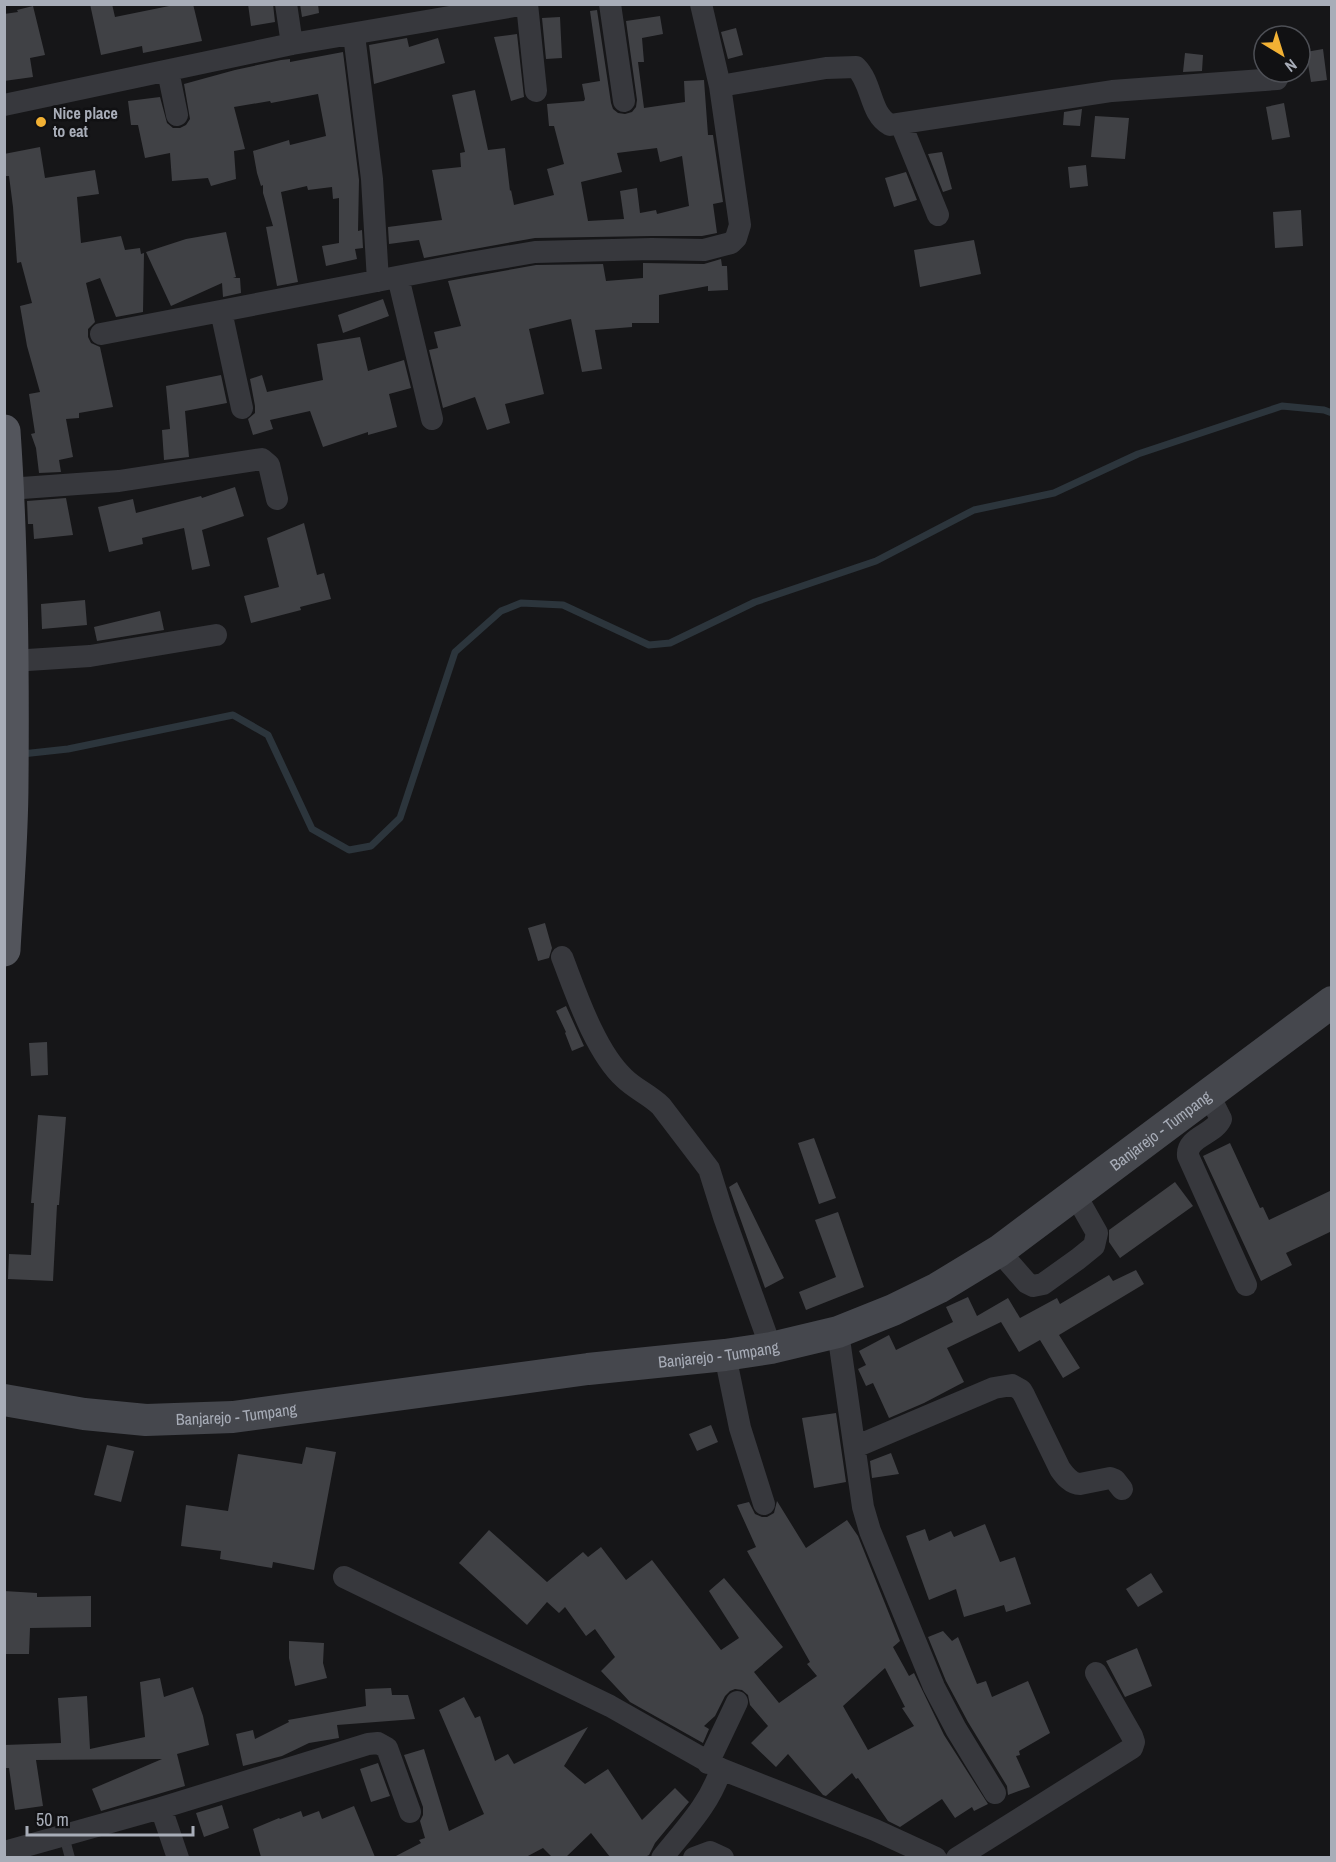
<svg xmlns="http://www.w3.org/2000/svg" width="1336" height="1862" font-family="'Archivo Narrow',sans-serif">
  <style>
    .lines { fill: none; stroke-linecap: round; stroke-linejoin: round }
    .stream { stroke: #2c353c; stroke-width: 7 }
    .building { fill: #404145; fill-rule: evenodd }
    .service { stroke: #37383d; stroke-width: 10 }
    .minor { stroke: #37383d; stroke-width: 22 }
    .secondary { stroke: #45474d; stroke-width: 32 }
    .primary { stroke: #53555c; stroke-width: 33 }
    .poi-dot { fill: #f2b134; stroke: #111113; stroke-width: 2 }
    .labels { text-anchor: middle; stroke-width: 5; stroke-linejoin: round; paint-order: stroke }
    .poi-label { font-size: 16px; font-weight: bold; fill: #a8adb8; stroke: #111113; text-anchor: start }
    .street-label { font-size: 16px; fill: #a8adb8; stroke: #111113 }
  </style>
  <rect width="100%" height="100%" fill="#161618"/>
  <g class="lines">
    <path class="stream" d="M22,754L68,749L233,715L268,735L312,829L349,850L371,846L400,818L455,652L501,611L521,603L563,605L649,645L670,643L755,602L876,561L974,510L1054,493L1138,454L1282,406L1324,410L1332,413"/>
  </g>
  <path class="building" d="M90,4H112L115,17L179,4H193L202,41L143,53L142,46L101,55Z
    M248,4H273L275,22L251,26Z
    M300,4H318L319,13L302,17Z
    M33,6L45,55L30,58L33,77L4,81V14L18,12L17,10Z
    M597,10L611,103L613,109L618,113L625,114L632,112L636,107L637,100L626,21L660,16L663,34L642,38L644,62H638L644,108L685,102L684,81L704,80L708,135H713L723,202L713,204L717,233L702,236H652L535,238L424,258L419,240L389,244L388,227L442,220L432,170L461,167L460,153L465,152L452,95L475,90L488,150L505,148L510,191L511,190L514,205L554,195L547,169L564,164L554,126H549L547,104L584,101L585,99L582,84L600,81L590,11ZM657,148L660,162L682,156L689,206L657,214L656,210L640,213L637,188L620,191L624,219L588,221L581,182L622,172L617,153Z
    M560,17L562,58L546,59L542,18Z
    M736,28L743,55L728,59L721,32Z
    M517,34L524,97L511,101L494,37Z
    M407,38L409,47L438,38L445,63L374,84L369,45Z
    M1323,49L1327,80L1311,82L1306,52Z
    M343,52L359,180L358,231L362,230L363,248L355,249L357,259L326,266L322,246L339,243V198L333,199L332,187L308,190L307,186L281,192L298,282L277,286L266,227L273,226L263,193V185L261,186L257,173L253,151L289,140L290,145L326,136L318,94L271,103L270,101L234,107L245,149L234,151L236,179L211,186L208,178L172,181L170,153L145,158L138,125H131L128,101L160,97L167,123L173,128H180L186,125L190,119L184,84L235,70L281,60L290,59V62Z
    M1185,53L1203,55L1202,71L1183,72Z
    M1284,103L1290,137L1272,140L1266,107Z
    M1082,109L1080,126L1063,125L1064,112Z
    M1095,116L1129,118L1125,159L1091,157Z
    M40,147L45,178L95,170L99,194L77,197L81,243L121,236L125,250L140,248L141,254L144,253L143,312L116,317L100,278L86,283L95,322L88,329V337L91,343L100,347L113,407L79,413V418L66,419L73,457L59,460L61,472L39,473L36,448L31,434L35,433L29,394L40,392L27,346L20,306L32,303L21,262L17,263L13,207L9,176H4V154Z
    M942,152L952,189L943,192L928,154Z
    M1086,165L1088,186L1070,188L1068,167Z
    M906,172L917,200L894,207L885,178Z
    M1301,210L1303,246L1275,248L1273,212Z
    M226,232L236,277L233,278H240L241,293L223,297L222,283L171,306L146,252L186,239Z
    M974,240L981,274L920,287L914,250Z
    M721,259L722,266H727L728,290L708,291V286L659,295V323H632V327L595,330L602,369L582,372L571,319L529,329L544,394L505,404L510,423L487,430L475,397L443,408L429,350L438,348L434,332L461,326L448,281L536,265L603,264L606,281L643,278V263L704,264Z
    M383,299L389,316L343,333L338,315Z
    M360,337L368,371L404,360L411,388L389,394L397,427L368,435V432L323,447L310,411L270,420L273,429L253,435L248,419L255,413V406L250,379L262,375L267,392L323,380L317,344Z
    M221,375L227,403L185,411L189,457L164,460L162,430L170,429L166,386Z
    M235,487L244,516L202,530L210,566L192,570L184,528L142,538L143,544L109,552L98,507L133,499L136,513L201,496L202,498Z
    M66,498L73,535L34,539L33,524H28L27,501Z
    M304,523L317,575L324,573L331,599L300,607L301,610L251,623L244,596L279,587L267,538Z
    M85,600L87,625L42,629L41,604Z
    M160,611L164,630L97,641L94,627Z
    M545,923L552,948L549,958L538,961L528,928Z
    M566,1006L584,1046L572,1051L565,1033L566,1032L556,1011Z
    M47,1042L48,1075L31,1076L29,1043Z
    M38,1115L66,1117L59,1205H57L53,1281L8,1279L9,1254L31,1255L34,1203H31Z
    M814,1138L836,1198L819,1204L798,1143Z
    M1230,1143L1260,1208L1263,1207L1269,1220L1332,1190V1231L1286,1253L1292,1265L1261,1281L1203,1156Z
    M737,1182L784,1278L765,1288L729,1187Z
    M1175,1182L1193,1206L1120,1258L1109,1242V1230Z
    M838,1212L864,1287L806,1310L799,1292L836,1277L815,1220Z
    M1136,1270L1144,1284L1059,1335L1080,1368L1063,1378L1040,1340L1019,1352L1001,1322L947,1348L964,1382L924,1403L889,1418L873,1383L866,1386L858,1369L866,1365L859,1351L889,1335L896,1350L953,1322L946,1307L968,1297L977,1316L1008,1298L1020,1318L1057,1298L1060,1304L1109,1275L1113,1281Z
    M836,1413L846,1482L814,1488L802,1418Z
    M711,1425L718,1442L697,1451L689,1434Z
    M107,1445L134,1451L121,1502L94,1495Z
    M306,1447L336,1452L314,1570L273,1562L272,1568L220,1559L221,1551L181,1546L186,1505L228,1511L238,1454L302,1464Z
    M891,1453L899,1474L872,1478L870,1461Z
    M777,1501L806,1548L847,1520L858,1536L900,1641L893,1647L909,1676L914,1673L944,1735L988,1804L974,1811L972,1807L955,1818L942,1799L900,1827L888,1821L858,1778L856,1779L852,1773L826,1796L823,1795L788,1754L776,1767L751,1743L768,1726L750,1705L748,1695L742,1690L735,1689L730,1691L725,1696L715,1716L704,1726L709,1729L703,1743L630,1702L601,1671L615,1657L595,1629L586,1636L565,1607L559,1613L547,1602L527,1625L459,1563L489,1530L547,1582L583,1552L588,1557L601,1547L626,1580L652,1560L721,1650L739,1638L709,1591L724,1578L783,1647L754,1672L779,1703L817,1676L807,1664L810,1662L747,1551L756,1547L737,1505L749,1502L755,1514L762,1517H767L774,1513ZM885,1668L905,1707L902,1708L914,1726L868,1750L843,1706Z
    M985,1524L1000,1562L1015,1557L1031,1604L1006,1612L1004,1605L964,1617L956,1589L929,1600L906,1536L925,1529L929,1541L951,1531L954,1537Z
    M1151,1573L1163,1592L1138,1607L1126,1589Z
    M4,1591L37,1593V1597L91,1596V1627L30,1628L29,1654H4Z
    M943,1631L952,1641L958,1637L977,1684L986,1681L992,1697L1028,1681L1050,1733L1019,1751L1020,1755L1016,1756L1030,1787L1008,1795L1007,1786L968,1722L946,1681L928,1637Z
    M289,1641L324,1643L323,1663L327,1678L295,1686L289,1658Z
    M1137,1648L1152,1686L1125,1697L1106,1661Z
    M160,1678L164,1697L193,1687L203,1716L209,1745L177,1754L185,1786L101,1811L92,1789L162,1759L36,1760L43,1806L15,1810L9,1768H4V1745L61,1743L58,1698L87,1696L90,1749L145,1737L140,1682Z
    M391,1688L392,1695H408L415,1719L337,1725L339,1738L309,1743L282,1756L243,1766L236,1734L253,1730L255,1739L289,1722L288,1720L366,1706L365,1689Z
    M464,1697L475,1718L480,1716L495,1761L508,1754L514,1764L588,1727L564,1766L585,1784L608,1769L642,1820L675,1788L689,1802L655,1843L649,1855L645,1857H610L591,1833L566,1857H552L543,1848L526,1857H394L421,1843L419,1840L425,1838L420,1821L423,1815V1807L404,1755L424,1749L449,1831L484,1814L439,1710Z
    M378,1763L390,1796L371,1802L360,1769Z
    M222,1805L229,1828L204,1837L196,1813Z
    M354,1806L375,1857H261L253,1829L279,1818L280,1819L301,1811L303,1817L319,1811L322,1819Z"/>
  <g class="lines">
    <path class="service" d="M64,1836L70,1858"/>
    <path class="minor" d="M286,4L292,44
      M527,4L536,91
      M610,4L624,101
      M354,35L372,179L378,281
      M168,71L177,115
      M720,86L826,68L856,67C873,84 869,113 890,125L1112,91L1277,79
      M4,105L292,44L526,4
      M901,124L938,215
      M398,277L432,419
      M221,311L242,408
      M101,334L470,263L535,252L652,249L704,250L731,243L736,238L740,225L720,86L701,4
      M8,489L119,481L262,459L269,465L277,499
      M12,661L90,656L216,635
      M562,957C576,993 595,1051 624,1078C635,1089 650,1095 661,1106L709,1169L724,1217L771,1348
      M1208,1093L1221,1119C1214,1135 1186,1137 1188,1156L1246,1285
      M999,1251L1027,1283L1033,1286L1043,1284L1078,1259L1094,1246L1097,1233L1075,1194
      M838,1332L863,1507L870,1531L934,1687L956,1729L995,1793
      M725,1355L740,1428L764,1504
      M855,1447L994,1388L1012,1385L1021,1390L1024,1395L1060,1469C1065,1476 1071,1484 1080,1484L1110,1478L1115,1480L1122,1489
      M344,1577L610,1706L721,1769C710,1804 685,1829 662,1858
      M708,1763L737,1702
      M721,1769L875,1830L936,1858
      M161,1808L368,1744L378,1743L387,1748L410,1812
      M4,1852L161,1808L178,1858
      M694,1858L710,1852L723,1858
      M957,1858L1132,1748L1134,1742L1132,1736L1096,1673"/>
    <path class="secondary" id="s1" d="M4,1400L84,1414L146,1420L233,1417L588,1369L725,1355L771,1348L838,1332L893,1310L938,1288L999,1251L1332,1002"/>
    <path class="primary" d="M4,431C12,548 13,665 12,782C12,838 7,894 4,950"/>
  </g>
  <circle class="poi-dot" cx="41" cy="122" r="6"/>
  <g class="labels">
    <g class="poi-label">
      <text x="53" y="119">Nice place<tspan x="53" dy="18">to eat</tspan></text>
    </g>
    <g class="street-label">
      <text dy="6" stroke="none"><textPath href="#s1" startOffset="1224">Banjarejo - Tumpang</textPath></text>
      <text dy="6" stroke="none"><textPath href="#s1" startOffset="720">Banjarejo - Tumpang</textPath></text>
      <text dy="6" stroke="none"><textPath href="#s1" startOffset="234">Banjarejo - Tumpang</textPath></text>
    </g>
  </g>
  <rect width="1336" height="1862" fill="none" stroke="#a8adb8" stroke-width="12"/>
  <g transform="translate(1282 54) rotate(142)"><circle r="28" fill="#111113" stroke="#4d4f55" stroke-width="1.5"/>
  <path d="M0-4.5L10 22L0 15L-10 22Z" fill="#f2b134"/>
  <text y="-9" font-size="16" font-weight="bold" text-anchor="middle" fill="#a8adb8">N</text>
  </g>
  <path d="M27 1826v9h166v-9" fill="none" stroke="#a8adb8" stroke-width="3"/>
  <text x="36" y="1826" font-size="18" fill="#a8adb8" stroke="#111113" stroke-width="4.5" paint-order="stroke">50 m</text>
</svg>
